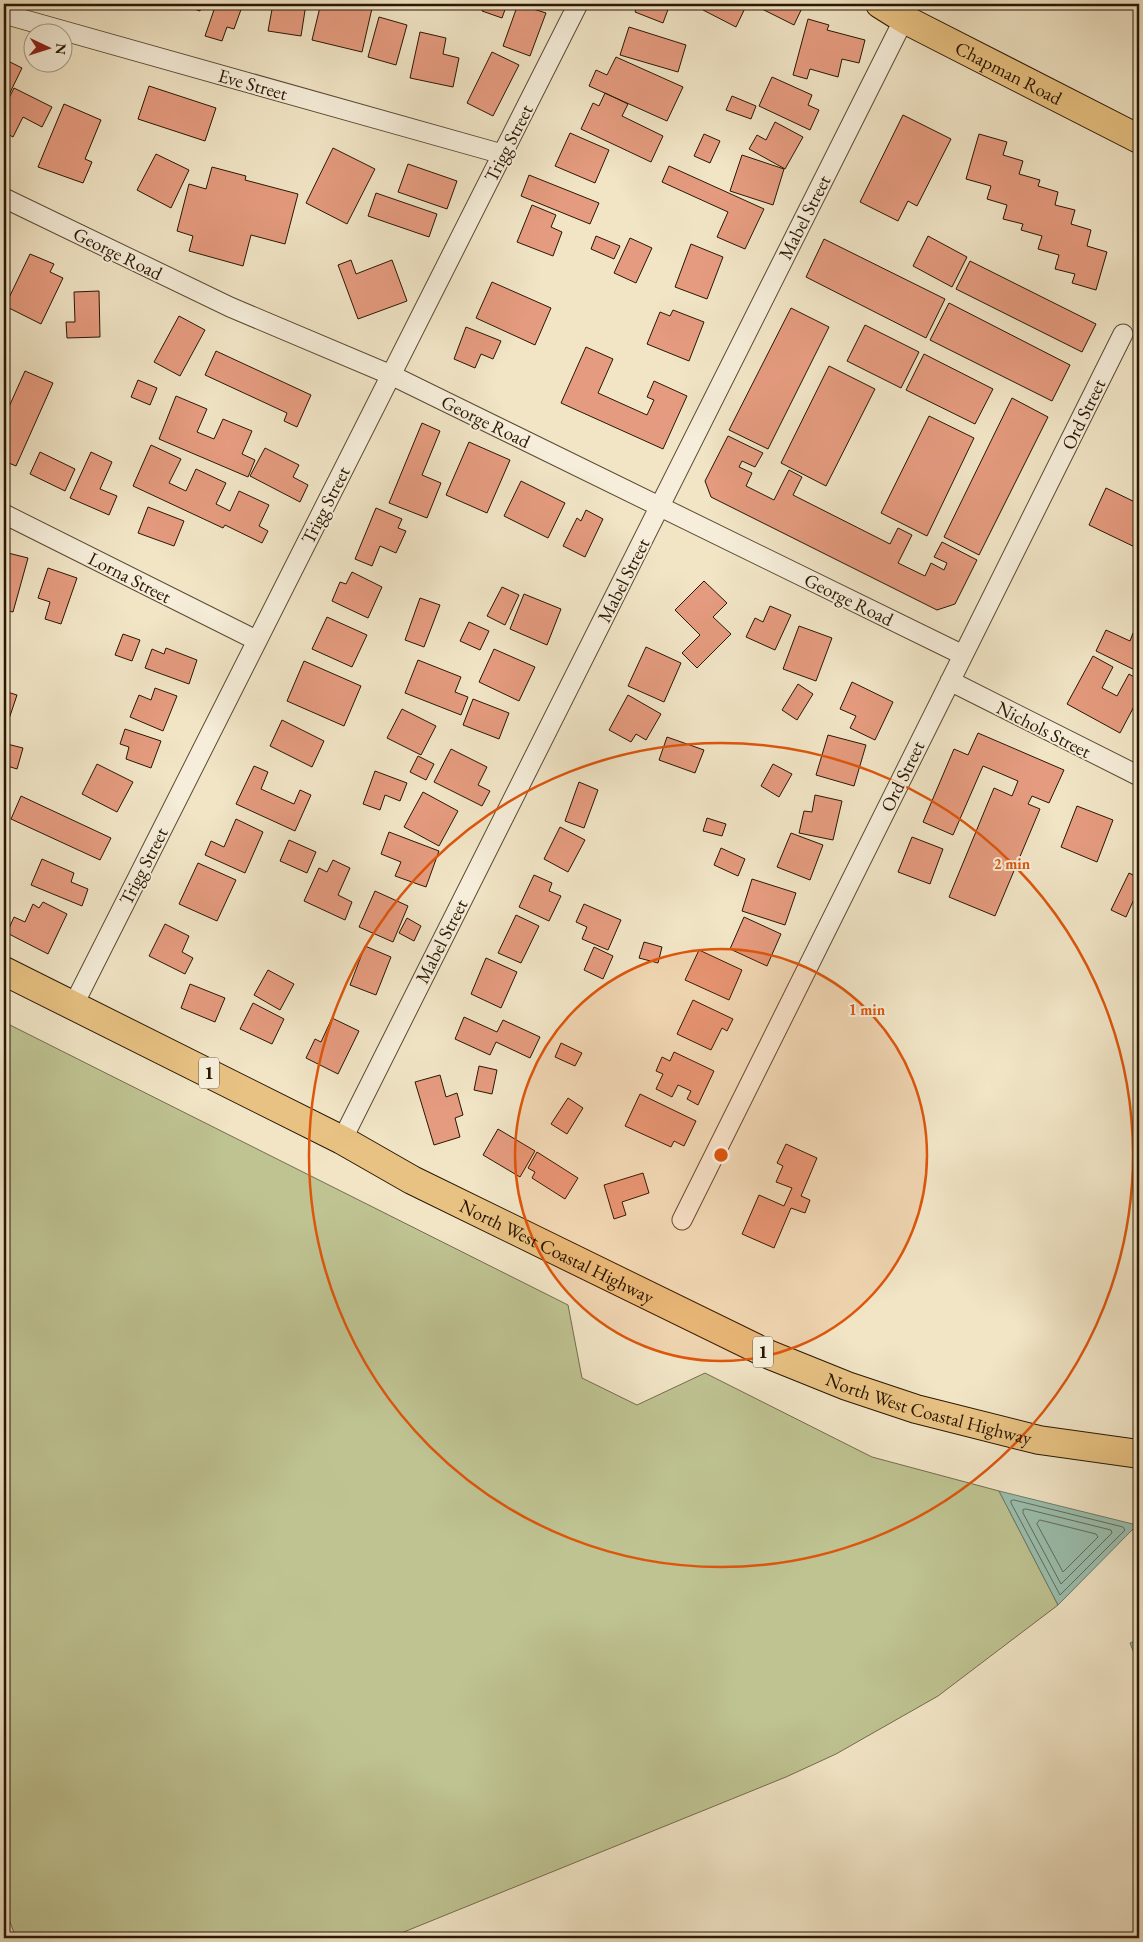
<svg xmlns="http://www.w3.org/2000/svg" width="1143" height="1942" font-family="'EB Garamond',serif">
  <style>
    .green { fill: #bfc392; stroke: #746d4a }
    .water { fill: #9bc0b0; stroke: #6d7c6a }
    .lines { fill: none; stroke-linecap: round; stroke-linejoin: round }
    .shore { stroke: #626c59; stroke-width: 1 }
    .building { fill: #e59b7f; stroke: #291702 }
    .street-casing { stroke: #5b4a33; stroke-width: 21 }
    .primary-casing { stroke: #291702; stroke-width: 30 }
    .highway-casing { stroke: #291702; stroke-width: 30 }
    .street { stroke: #f6eeda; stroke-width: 19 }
    .primary { stroke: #e8c283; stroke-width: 28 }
    .highway { stroke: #e8c283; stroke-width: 28 }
    .ring { fill: none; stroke: #de560c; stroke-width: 2.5 }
    .labels { text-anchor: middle; stroke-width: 4; stroke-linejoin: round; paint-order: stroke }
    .shield { fill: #f6eeda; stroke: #665843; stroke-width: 1 }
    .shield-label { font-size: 18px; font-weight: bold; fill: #291702 }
    .street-label { font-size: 19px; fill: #291702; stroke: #f6eeda }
    .centre { fill: #de560c; stroke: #f6eeda; stroke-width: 2.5 }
    .ring-label { font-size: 15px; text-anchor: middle; font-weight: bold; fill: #de560c; stroke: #f6eeda; stroke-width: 4; stroke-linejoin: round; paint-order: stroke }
  </style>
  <rect width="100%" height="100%" fill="#f1e5c6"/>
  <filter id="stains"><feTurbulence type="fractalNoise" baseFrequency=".004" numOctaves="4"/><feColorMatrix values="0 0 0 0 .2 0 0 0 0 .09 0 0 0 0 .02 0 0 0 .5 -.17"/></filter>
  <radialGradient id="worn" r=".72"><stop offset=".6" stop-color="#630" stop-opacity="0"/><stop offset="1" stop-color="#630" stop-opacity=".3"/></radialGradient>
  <path class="green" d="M4,1022L568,1305L582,1378L637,1405L705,1373L872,1457L999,1491L1058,1605L938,1696L836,1754L786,1777L389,1938H16L4,1906Z"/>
  <path class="water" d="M999,1491L1137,1525L1058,1605Z
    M1139,1639V1666L1130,1643Z"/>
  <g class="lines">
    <path class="shore" d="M1014,1500L1123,1527L1125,1530L1060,1595L1011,1503V1501Z
      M1026,1509L1111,1530L1112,1533L1061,1584L1023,1513V1510Z
      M1040,1520L1096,1534L1098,1537L1063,1572L1037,1524Z"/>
  </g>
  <path class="building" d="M189,4H202L200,11L188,7Z
    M216,4H243L234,29L227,27L222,41L205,36Z
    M273,4H306L301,36L268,31Z
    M330,4H373L362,52L312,40L320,7L329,9Z
    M484,4H507L502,18L482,11Z
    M518,4L546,13L530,56L503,46Z
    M638,4H670L663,23L635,12Z
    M706,4H747L736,27L703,10Z
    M764,4H792L802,8L794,25L762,9Z
    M379,17L407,25L396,65L368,57Z
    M808,19L829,25L827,30L865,40L859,63L842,59L838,77L810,69L807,79L793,75Z
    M629,27L686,45L678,72L620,55Z
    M420,32L446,38L443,54L459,58L453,87L410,78Z
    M492,52L519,65L493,116L467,103Z
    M616,57L683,87L667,121L589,86L596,70L607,75Z
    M4,59L22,68L4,105Z
    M772,77L812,95L808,105L819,110L810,130L759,106Z
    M149,86L216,108L205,141L138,119Z
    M14,88L52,107L42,127L23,117L13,137L4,132V108Z
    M605,93L628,104L622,116L663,136L651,162L581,129L593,103L599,106Z
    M732,96L756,106L751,119L726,110Z
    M64,104L101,120L85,159L92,162L83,183L38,167Z
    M903,115L951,139L917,206L908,201L898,221L860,202Z
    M775,122L803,137L785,169L749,149L757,135L766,140Z
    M570,133L609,150L595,183L555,166Z
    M704,134L720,141L710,163L694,156Z
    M979,134L1007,142L1003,155L1023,161L1019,174L1040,180L1038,186L1058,192L1055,205L1075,210L1071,224L1091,230L1087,246L1107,252L1096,290L1072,283L1075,274L1055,269L1059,255L1038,249L1042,236L1021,230L1023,224L1003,219L1007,205L987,199L991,186L966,179Z
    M333,148L375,169L347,224L306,203Z
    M156,154L189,170L171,208L137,190Z
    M742,155L784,169L773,205L730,191Z
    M408,164L457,181L447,209L398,192Z
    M669,166L764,209L745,249L717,237L728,212L662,182Z
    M212,167L246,176L245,180L298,194L285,244L251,235L243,266L189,251L193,236L177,231L189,184L206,189Z
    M529,175L599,203L590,224L521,196Z
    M376,193L437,214L429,237L368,216Z
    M532,205L556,215L551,227L562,232L553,256L517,242Z
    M596,236L620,246L614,259L591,249Z
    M928,236L967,257L952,287L913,266Z
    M630,238L652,248L636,283L614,273Z
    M824,239L945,299L926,338L806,277Z
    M691,244L723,257L707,299L675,287Z
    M30,254L54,264L50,272L63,278L41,324L5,306Z
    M351,260L356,274L392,260L407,301L358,319L338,265Z
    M970,261L1096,324L1082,352L956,289Z
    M492,282L551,308L535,345L476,318Z
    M99,291L100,337L67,338L66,322H75L74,292Z
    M949,303L1070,365L1052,401L930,340Z
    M791,308L829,327L768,449L729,430Z
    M673,310L704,322L689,361L647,344L660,312L670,316Z
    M179,316L205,330L180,376L154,362Z
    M865,325L919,352L901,388L847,361Z
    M466,327L501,341L493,359L481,354L475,368L454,359Z
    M586,347L613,359L598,393L647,415L654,400L647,397L654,381L687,396L663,449L561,403Z
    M216,351L311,395L297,427L284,421L287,413L205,375Z
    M924,354L993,389L975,424L906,390Z
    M829,366L875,389L826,486L781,463Z
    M25,371L53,383L16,466L4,461V418Z
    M138,380L157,388L150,405L131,397Z
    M176,396L207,409L197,432L214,439L223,419L252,431L242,454L255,460L248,477L159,439Z
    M1012,398L1048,417L979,555L944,537Z
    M929,416L974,438L927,536L881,513Z
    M422,423L440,431L422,475L441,483L427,518L389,503Z
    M728,436L763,453L755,467L742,461L739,467L752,473L746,486L774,500L789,470L802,477L793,495L890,544L898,528L912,535L898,563L925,576L931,563L944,570L947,563L934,557L942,542L977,560L955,604L937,610L711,497L705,481Z
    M469,442L510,460L487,513L446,495Z
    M151,445L181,459L169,483L186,491L196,469L226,483L216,504L230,511L239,491L269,505L259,526L268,531L262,543L225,525L223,528L133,486Z
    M265,448L299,465L293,477L308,485L300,502L250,476Z
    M40,452L75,469L65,491L30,474Z
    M91,452L112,462L100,489L117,496L109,515L70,498Z
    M521,481L565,503L548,538L504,516Z
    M1106,488L1139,504V549L1089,525Z
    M148,507L184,521L174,546L138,533Z
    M376,508L402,519L398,528L406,531L396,553L380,546L372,566L355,559Z
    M586,510L603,519L585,557L563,546L577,518L581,521Z
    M4,552L28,558L13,612L4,610Z
    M48,568L77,578L61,624L45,619L50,602L38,598Z
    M352,572L382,587L368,618L332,601L340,582L346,584Z
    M704,581L727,603L713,617L731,634L697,668L682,653L700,635L675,610Z
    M502,587L519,595L505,625L487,616Z
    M524,594L561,609L547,645L510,629Z
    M420,598L440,605L424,647L405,640Z
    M770,606L791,615L775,650L746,637L755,618L763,622Z
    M327,617L367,635L352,667L312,649Z
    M469,622L489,631L480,650L460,641Z
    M799,626L832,638L816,681L783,669Z
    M1106,630L1130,641L1133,633L1139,636V672L1096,651Z
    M123,634L140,640L132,661L115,655Z
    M646,647L681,663L664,702L628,686Z
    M166,648L197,660L189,684L145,668L152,649L164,654Z
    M494,649L535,667L519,701L479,682Z
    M1093,656L1113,667L1102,688L1117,696L1129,674L1139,680V697L1120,733L1067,704Z
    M418,660L461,677L455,692L468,697L461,715L405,693Z
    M304,661L361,686L344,726L287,701Z
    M852,682L893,702L875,740L850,728L856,716L840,709Z
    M798,684L813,694L797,720L782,710Z
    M155,688L177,696L163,731L130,717L139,695L151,700Z
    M4,691L17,695L9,719L4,717Z
    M628,695L661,714L646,740L636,734L631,742L609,730Z
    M473,699L509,713L499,739L463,725Z
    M402,709L436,726L421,755L387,738Z
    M282,720L324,741L312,767L270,746Z
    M125,729L161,741L151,768L126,759L129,747L120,744Z
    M978,733L1064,770L1049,803L1032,796L1028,804L1040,809L995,916L949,897L994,788L1012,796L1018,781L983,766L953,835L923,822L954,749L968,755Z
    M828,735L866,745L854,786L816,775Z
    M667,737L704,750L695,773L659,760Z
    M7,744L23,748L17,769L4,765V756Z
    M451,749L487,767L478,785L490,791L482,806L434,782Z
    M418,756L434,764L426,780L410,772Z
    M97,764L133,782L117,812L82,794Z
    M773,764L792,774L779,797L761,786Z
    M254,766L268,772L261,789L294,804L300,790L311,795L295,831L236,804Z
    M375,771L407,783L400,801L385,795L380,810L363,804Z
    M579,782L598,790L584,828L565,821Z
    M423,792L458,811L439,846L404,827Z
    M815,795L842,801L833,840L799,833L804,811L812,812Z
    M21,796L111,838L100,860L11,819Z
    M1077,806L1113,820L1097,862L1061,847Z
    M707,818L726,824L722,836L703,831Z
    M236,819L263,832L245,873L205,855L211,841L224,847Z
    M560,827L585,840L568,872L544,859Z
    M389,832L439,851L426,887L395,876L401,862L381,854Z
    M791,833L823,845L810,880L777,867Z
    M912,837L943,849L930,884L898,872Z
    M289,840L316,852L307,873L280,861Z
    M721,848L745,859L738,876L714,865Z
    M42,859L74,873L71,882L88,889L82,906L31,885Z
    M333,860L350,868L338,895L352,902L345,920L304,901L319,868L327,872Z
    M198,863L236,880L217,921L179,904Z
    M1129,873L1139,878V888L1126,917L1111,910Z
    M534,875L552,883L549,891L561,896L549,921L519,907Z
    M752,879L796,893L785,925L742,911Z
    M375,891L408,906L393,942L359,927Z
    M43,902L67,914L48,954L7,933L14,917L25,922L33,904L39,908Z
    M584,904L621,920L608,950L582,939L587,927L576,922Z
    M516,915L539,926L521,963L498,953Z
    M744,917L781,934L767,966L730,949Z
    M407,918L421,926L414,941L399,933Z
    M165,924L189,936L182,952L193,958L185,974L149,956Z
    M644,942L662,947L658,963L639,958Z
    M365,946L391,957L376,995L350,985Z
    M594,947L613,956L603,979L584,970Z
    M699,950L742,970L729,1000L685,980Z
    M486,958L517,972L501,1008L471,994Z
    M268,970L294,984L280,1010L254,995Z
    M190,984L225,998L215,1022L181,1008Z
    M693,1000L733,1019L727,1031L722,1028L711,1050L677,1034Z
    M253,1003L284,1019L272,1044L240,1029Z
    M464,1017L497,1032L503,1020L540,1037L530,1058L496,1042L490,1055L455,1039Z
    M332,1018L359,1031L338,1074L306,1058L315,1039L321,1042Z
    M561,1043L582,1053L575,1066L555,1057Z
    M674,1052L714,1071L698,1105L687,1099L691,1091L678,1085L672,1097L656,1089L663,1074L656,1071L662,1057L670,1061Z
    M479,1066L497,1070L492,1094L474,1090Z
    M440,1075L446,1097L457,1093L463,1115L455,1118L460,1137L434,1145L415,1082Z
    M640,1094L696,1121L684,1146L674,1141L671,1147L625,1126Z
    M568,1098L583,1108L567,1134L551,1124Z
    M498,1129L535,1151L520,1177L483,1155Z
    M786,1144L817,1158L801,1196L810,1200L805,1213L791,1208L774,1248L742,1234L759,1195L784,1206L792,1188L776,1182L783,1166L777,1163Z
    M537,1152L578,1178L565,1199L532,1178L535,1172L528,1168Z
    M643,1173L649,1193L622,1202L626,1215L614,1219L604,1185Z"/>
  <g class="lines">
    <defs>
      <path id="street" d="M4,14L502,154
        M4,198L230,307L391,375L963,655
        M4,514L256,640
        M950,681L1139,776
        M73,1006L578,4
        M342,1140L904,19
        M682,1220L1123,334"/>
      <g id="primary">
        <path id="s1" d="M880,4L904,19L1139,139"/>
      </g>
      <g id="highway">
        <path id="s2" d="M4,971L342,1140L412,1180L770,1355L847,1386L916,1409L1039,1440L1139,1454"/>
      </g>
    </defs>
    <use href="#street" class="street-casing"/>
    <use href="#primary" class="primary-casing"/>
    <use href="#highway" class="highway-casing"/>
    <use href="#street" class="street"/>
    <use href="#primary" class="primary"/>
    <use href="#highway" class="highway"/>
  </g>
  <circle cx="721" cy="1155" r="206" fill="#de560c" fill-opacity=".12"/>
  <g class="ring">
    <circle cx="721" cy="1155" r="206"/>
    <circle cx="721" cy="1155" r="412"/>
  </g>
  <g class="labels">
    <g class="shield">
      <rect x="199" y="1057.5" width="20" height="31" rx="4"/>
      <rect x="753" y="1336.5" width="20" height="31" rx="4"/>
    </g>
    <g class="shield-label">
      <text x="209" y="1079">1</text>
      <text x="763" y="1358">1</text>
    </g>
    <g class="street-label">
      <text dy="7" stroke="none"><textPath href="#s1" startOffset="146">Chapman Road</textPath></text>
      <text transform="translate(253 84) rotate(16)" y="7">Eve Street</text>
      <text transform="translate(508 143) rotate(-63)" y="7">Trigg Street</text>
      <text transform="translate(804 217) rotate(-63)" y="7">Mabel Street</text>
      <text transform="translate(118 253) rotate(26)" y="7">George Road</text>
      <text transform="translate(1083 414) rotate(-64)" y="7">Ord Street</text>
      <text transform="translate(486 421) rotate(26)" y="7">George Road</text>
      <text transform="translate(325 505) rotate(-63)" y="7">Trigg Street</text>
      <text transform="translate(130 577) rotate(27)" y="7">Lorna Street</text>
      <text transform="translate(623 580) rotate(-63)" y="7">Mabel Street</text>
      <text transform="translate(849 599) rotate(26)" y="7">George Road</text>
      <text transform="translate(1044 729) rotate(27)" y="7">Nichols Street</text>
      <text transform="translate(902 776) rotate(-64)" y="7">Ord Street</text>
      <text transform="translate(143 866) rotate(-63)" y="7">Trigg Street</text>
      <text transform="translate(441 941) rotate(-63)" y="7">Mabel Street</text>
      <text dy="7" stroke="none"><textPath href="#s2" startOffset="620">North West Coastal Highway</textPath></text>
      <text dy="7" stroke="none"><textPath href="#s2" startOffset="1025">North West Coastal Highway</textPath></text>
    </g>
  </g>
  <circle cx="721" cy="1155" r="8" class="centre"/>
  <g class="ring-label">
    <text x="1012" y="869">2 min</text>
    <text x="867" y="1015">1 min</text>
  </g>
  <rect width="1143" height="1942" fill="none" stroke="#f1e5c6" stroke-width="20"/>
  <rect x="5" y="5" width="1133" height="1932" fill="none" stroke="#291702" stroke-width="2.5"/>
  <rect x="10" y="10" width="1123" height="1922" fill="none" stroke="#291702"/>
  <g transform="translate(48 48) rotate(94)"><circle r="24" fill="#f6eeda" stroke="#a49884"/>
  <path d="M0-4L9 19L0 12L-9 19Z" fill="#8f2418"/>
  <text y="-8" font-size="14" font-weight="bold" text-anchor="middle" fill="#291702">N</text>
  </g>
  <rect width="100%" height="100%" filter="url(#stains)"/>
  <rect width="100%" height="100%" fill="url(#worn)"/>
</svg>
